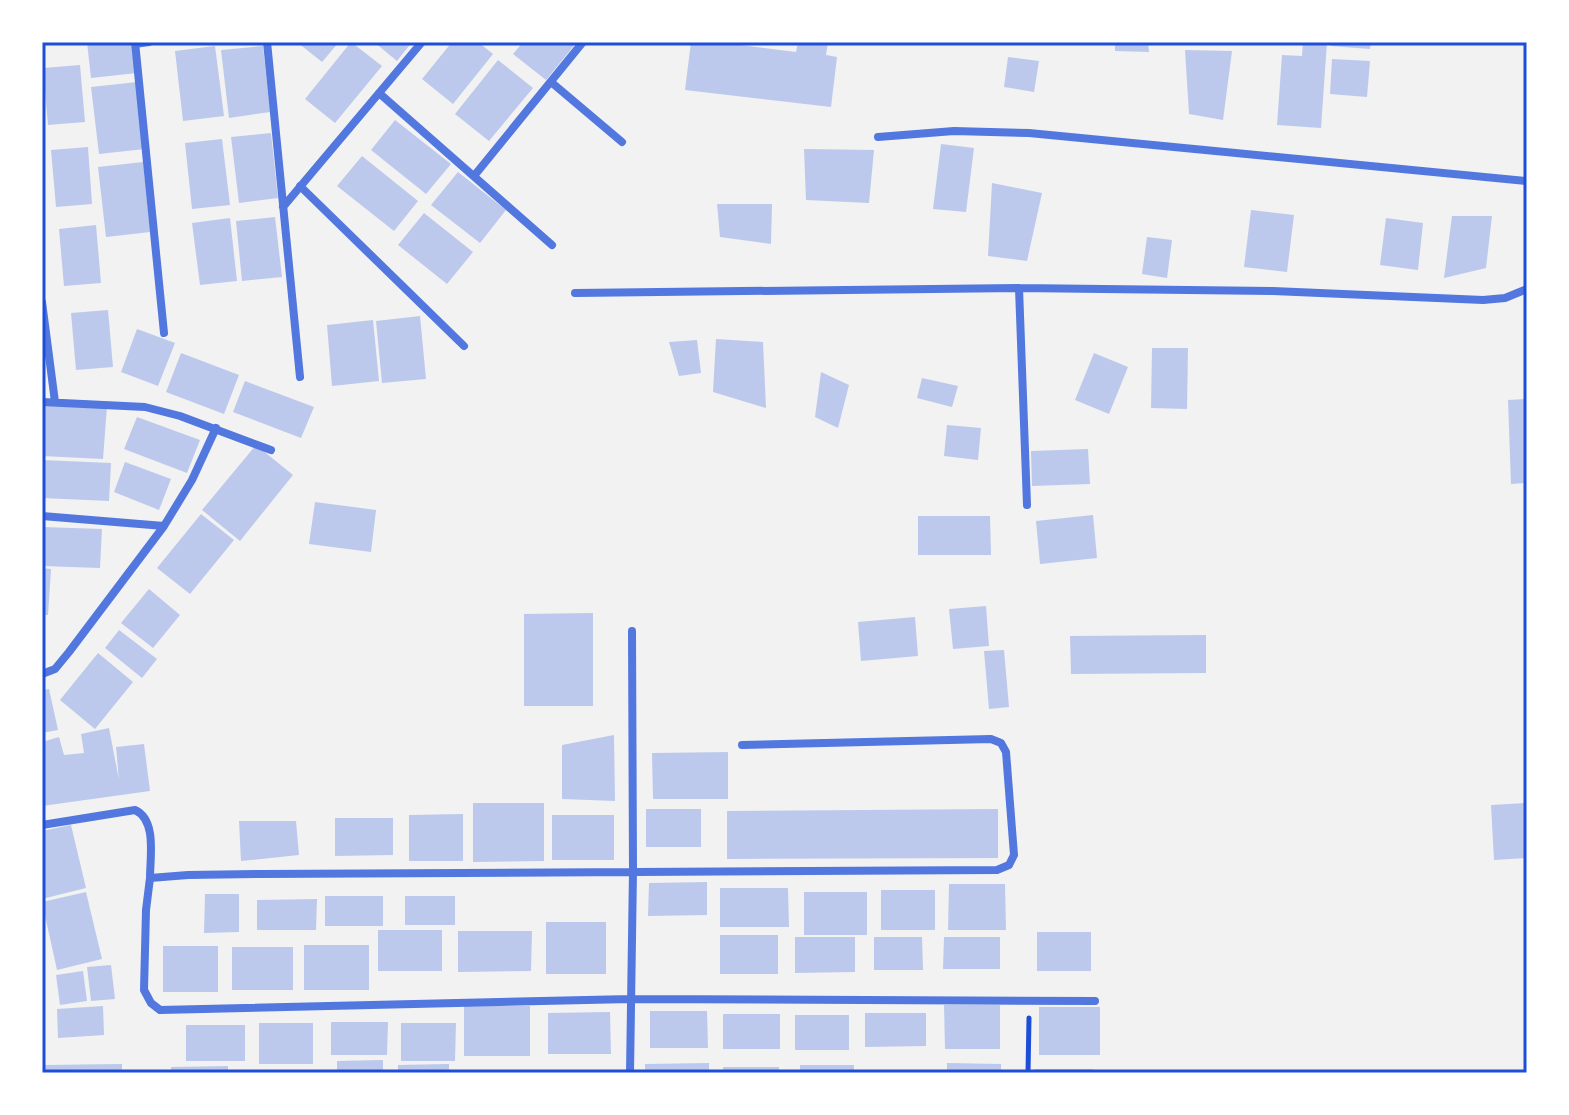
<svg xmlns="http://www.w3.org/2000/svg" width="1569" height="1115" font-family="Mulish,sans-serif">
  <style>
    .building { fill: #bdc9ec }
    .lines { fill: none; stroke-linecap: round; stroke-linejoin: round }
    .path { stroke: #1d4ed8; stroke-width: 5 }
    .minor { stroke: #5277de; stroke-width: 8 }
    .neatline { fill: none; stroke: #1d4ed8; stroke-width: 3 }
  </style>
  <rect width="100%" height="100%" fill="#f2f2f2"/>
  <path class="building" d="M87,42H133L137,73L91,78Z
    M297,42H339L322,62Z
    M351,42L382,66L335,123L305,99Z
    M374,42H412L397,61Z
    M452,42H478L493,54L453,104L422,79Z
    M523,42H577L546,80L513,54Z
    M691,42H716L796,52L798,42H828L826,55L837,57L831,107L685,90Z
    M1115,42H1148L1149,52L1115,51Z
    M1303,42H1327L1321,128L1277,125L1282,55L1302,56Z
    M1331,42H1371L1370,49L1331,46Z
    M215,46L224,116L183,121L175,51Z
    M263,46L270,112L229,118L221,50Z
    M1185,50L1232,51L1223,120L1189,114Z
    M1008,57L1039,61L1034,92L1004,87Z
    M1332,59L1370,61L1367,97L1330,94Z
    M498,60L533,88L489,141L455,114Z
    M80,65L85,122L48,125L43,68Z
    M137,82L145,149L99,154L91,87Z
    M395,120L451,164L426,194L371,150Z
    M271,133L278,198L239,203L231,137Z
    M222,139L230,205L192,209L185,143Z
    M941,144L974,148L966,212L933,209Z
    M88,147L92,204L56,207L51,150Z
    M804,149L874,150L869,203L806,200Z
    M362,156L418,201L394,231L337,186Z
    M143,162L150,232L106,237L98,167Z
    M458,172L506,210L480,243L431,205Z
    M992,183L1042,193L1027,261L988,256Z
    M717,204H772L771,244L720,237Z
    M1251,210L1294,215L1287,272L1244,267Z
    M424,213L473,252L447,284L398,245Z
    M1452,216H1492L1486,268L1444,278Z
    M275,217L282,277L242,281L236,221Z
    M230,218L237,281L200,285L192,223Z
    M1386,218L1423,223L1418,270L1380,265Z
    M96,225L101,283L64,286L59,229Z
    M1147,237L1172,240L1167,278L1142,274Z
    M108,310L113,367L76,370L71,313Z
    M420,316L426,379L382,383L376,321Z
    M373,320L379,381L332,386L327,325Z
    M137,329L175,343L158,386L121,372Z
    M716,339L763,342L766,408L713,392Z
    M697,340L701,373L679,376L669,342Z
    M1152,348H1188L1187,409L1151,408Z
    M181,353L239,375L224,414L166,392Z
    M1094,353L1128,367L1109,414L1075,400Z
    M821,372L849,385L838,428L815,417Z
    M922,378L958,386L952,407L917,398Z
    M245,381L314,407L301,438L233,412Z
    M1527,399V483L1511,484L1508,400Z
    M42,403L107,406L103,459L42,456Z
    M137,417L200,440L187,473L124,449Z
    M947,425L981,428L978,460L944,456Z
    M256,445L293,475L240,541L202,510Z
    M1088,449L1090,484L1032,486L1031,451Z
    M42,460L111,463L109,501L42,498Z
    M125,462L171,479L159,510L114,492Z
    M315,502L376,510L371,552L309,544Z
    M201,514L234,540L190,594L157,568Z
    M1093,515L1097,558L1040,564L1036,521Z
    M918,516H990L991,555H918Z
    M42,527L102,529L100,568L42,566Z
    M42,568L51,569L48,615H42Z
    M149,589L180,615L153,648L121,623Z
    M986,606L989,646L953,649L949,609Z
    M593,613V706H524V614Z
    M915,617L918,656L861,661L858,622Z
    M119,630L157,659L142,678L105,648Z
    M1206,635V673L1071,674L1070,636Z
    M1004,650L1009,707L989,709L984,651Z
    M98,653L133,682L95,729L60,700Z
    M49,689L58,730L42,733V690Z
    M109,728L119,780L116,747L144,744L150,791L42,806V742L59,737L64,755L84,753L81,734Z
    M614,735L615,801L562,799V745Z
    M728,752V799H653L652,753Z
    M473,803H544V861L473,862Z
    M1527,803V858L1494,860L1491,805Z
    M646,809H701V847H646Z
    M998,809V858L727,859V811Z
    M463,814V861H409V815Z
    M552,815H614V860H552Z
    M335,818H393V855L335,856Z
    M239,821H296L299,855L241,861Z
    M71,825L86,888L42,899V831Z
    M707,882V915L648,916L649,883Z
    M949,884H1005L1006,930H948Z
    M720,888H788L789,927H720Z
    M881,890H935V930H881Z
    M86,892L102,959L57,970L42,902Z
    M804,892H867V935H804Z
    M205,894H239V932L204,933Z
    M325,896H383V926H325Z
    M405,896H455V925H405Z
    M317,899L316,930H257V900Z
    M546,922H606V974H546Z
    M378,930H442V971H378Z
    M458,931H532L531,971L458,972Z
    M1037,932H1091V971H1037Z
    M720,935H778V974H720Z
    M795,937H855V972L795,973Z
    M874,937H922L923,970H874Z
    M944,937H1000V969H943Z
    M304,945H369V990H304Z
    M163,946H218V992H163Z
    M232,947H293V990H232Z
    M111,965L115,999L91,1001L87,967Z
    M83,971L87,1001L60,1005L56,975Z
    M944,1005H1000V1049H945Z
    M103,1006L104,1035L58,1038L57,1009Z
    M464,1006H530V1056H464Z
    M1039,1007H1100V1055H1039Z
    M650,1011H707L708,1048H650Z
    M610,1012L611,1054H548V1013Z
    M865,1013H926V1046L865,1047Z
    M723,1014H780V1049H723Z
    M795,1015H849V1050H795Z
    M331,1022H388L387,1055H331Z
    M259,1023H313V1064H259Z
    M401,1023H456L455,1061H401Z
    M186,1025H245V1061H186Z
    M383,1060V1073H337V1061Z
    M709,1063V1073H645V1064Z
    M947,1063L1001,1064V1073H947Z
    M122,1064V1073H42V1065Z
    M449,1064V1073H398V1065Z
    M800,1065H854V1073H800Z
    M228,1066V1073H171V1067Z
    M723,1067H779V1073H723Z
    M1034,1069H1093L1092,1073H1034Z"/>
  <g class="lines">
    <path class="path" d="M1028,1073L1029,1018"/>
    <path class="minor" d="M135,42L164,333
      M267,42L300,377
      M135,44L149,42
      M551,82L622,142
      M379,93L552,245
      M878,137L954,131L1029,133L1527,181
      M474,176L583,42
      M300,186L464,346
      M283,207L422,42
      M1019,288L1027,505
      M575,293L1019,288L1273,291L1483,300L1505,298L1527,289
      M42,302L55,402
      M42,402L145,407L180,416L271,450
      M42,516L164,526
      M42,674L55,669L69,652L164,526L192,480L216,428
      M742,745L991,739L1001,743L1006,752L1014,855L1009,865L997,870L261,874L188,875L150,878L146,910L144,990L151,1003L160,1010L631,999L1095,1001
      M42,825L135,810C157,820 150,857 150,878
      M630,1073L633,871L632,631"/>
  </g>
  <rect width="1569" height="1115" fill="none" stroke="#ffffff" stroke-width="88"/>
  <rect x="44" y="44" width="1481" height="1027" class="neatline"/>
</svg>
